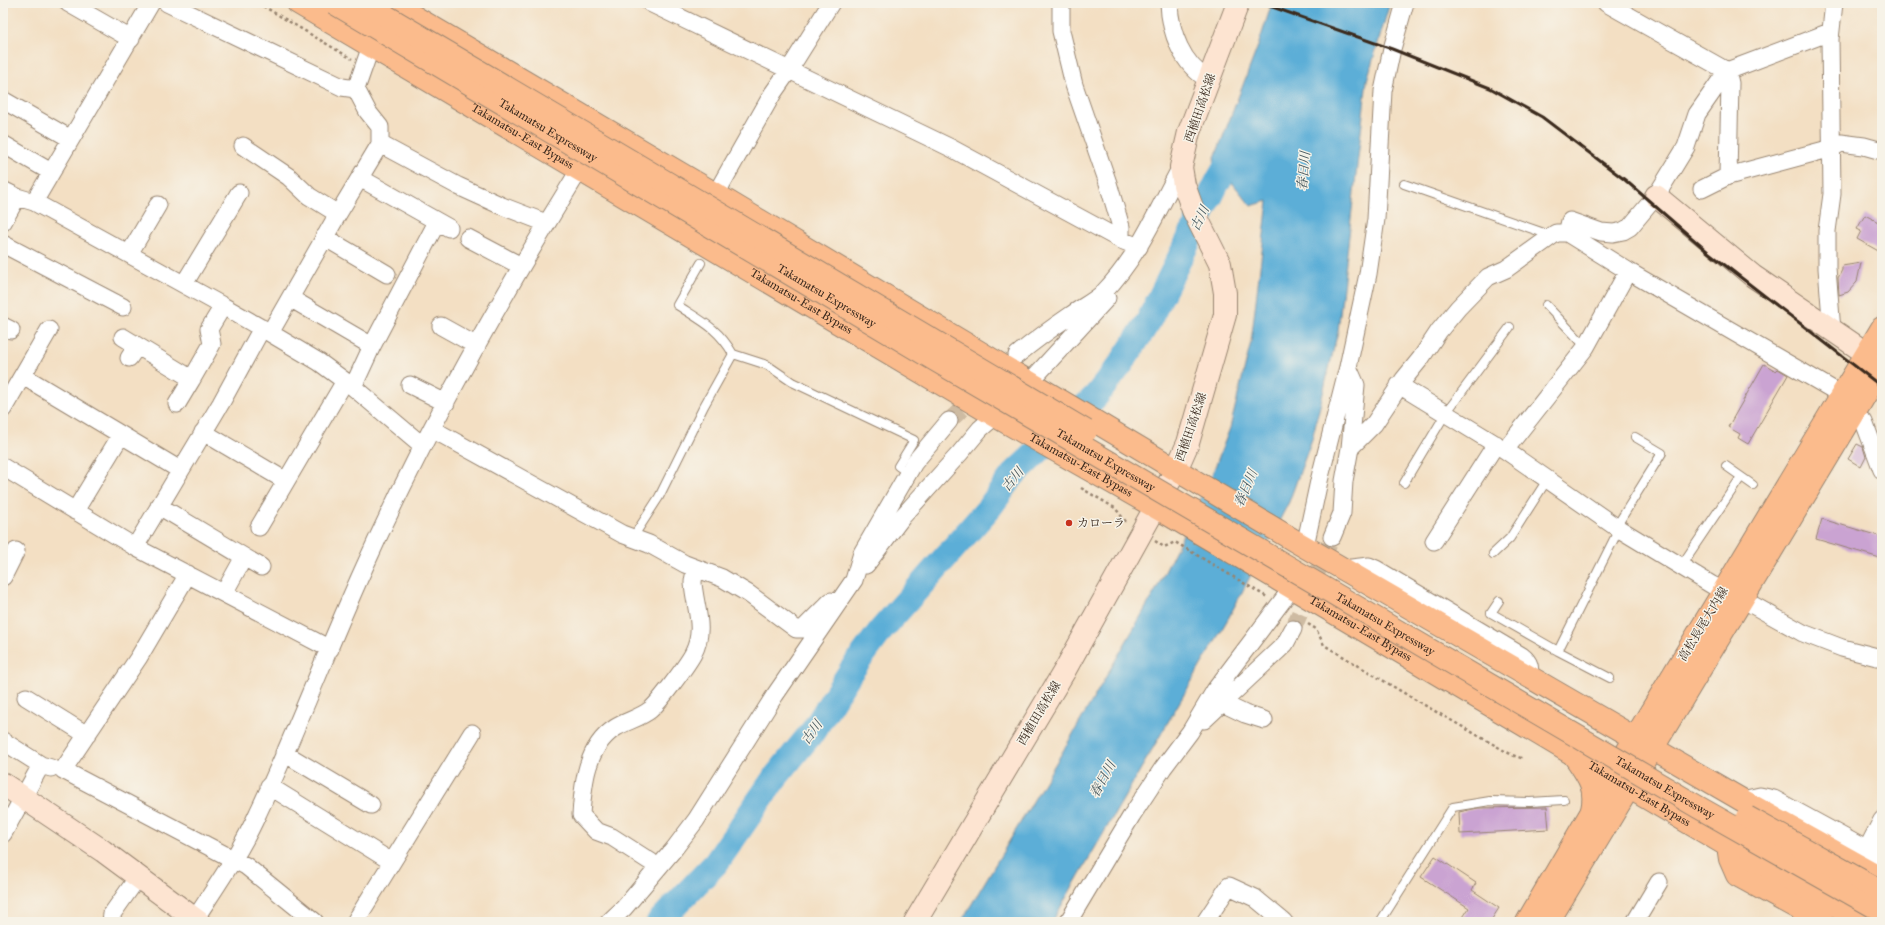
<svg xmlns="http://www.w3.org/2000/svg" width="1885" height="925" font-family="'IM FELL Great Primer','Noto Serif JP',serif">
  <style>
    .water { fill: #5baed7; stroke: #4b6c7a }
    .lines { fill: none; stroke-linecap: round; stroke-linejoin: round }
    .river { stroke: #5baed7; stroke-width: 26 }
    .building { fill: #caa3d2 }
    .street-tunnel { stroke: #cebba2; stroke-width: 17; stroke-dasharray: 17 8; stroke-linecap: butt }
    .lane-casing { stroke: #978470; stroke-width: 10 }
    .street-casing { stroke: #978470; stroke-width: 19 }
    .secondary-casing { stroke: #978470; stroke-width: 24 }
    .primary-casing { stroke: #978470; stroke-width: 24 }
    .highway-casing { stroke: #978470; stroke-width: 24 }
    .path { stroke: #978470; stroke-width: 2.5; stroke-dasharray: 3 3; stroke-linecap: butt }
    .lane { stroke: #fff; stroke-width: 8 }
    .street { stroke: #fff; stroke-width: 17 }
    .secondary { stroke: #fde4d1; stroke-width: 22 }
    .primary { stroke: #fbbb8c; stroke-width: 22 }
    .highway { stroke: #fbbb8c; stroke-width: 22 }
    .rail { stroke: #3b2a1e; stroke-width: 3 }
    .highway-bridge-casing { stroke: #978470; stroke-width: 24; stroke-linecap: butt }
    .highway-bridge { stroke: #fbbb8c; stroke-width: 22 }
    .poi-dot { fill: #c8321e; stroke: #f7f3e8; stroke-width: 1.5 }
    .labels { text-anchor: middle; stroke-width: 3; stroke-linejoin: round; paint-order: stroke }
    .street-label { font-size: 12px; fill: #3b2a1e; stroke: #f7f3e8 }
    .poi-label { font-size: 12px; fill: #3b2a1e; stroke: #f7f3e8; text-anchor: start }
    .water-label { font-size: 13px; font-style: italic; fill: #46585f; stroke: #f7f3e8 }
  </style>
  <rect width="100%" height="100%" fill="#f7f3e8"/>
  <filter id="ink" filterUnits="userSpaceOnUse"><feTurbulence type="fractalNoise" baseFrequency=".025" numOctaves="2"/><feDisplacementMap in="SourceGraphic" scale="8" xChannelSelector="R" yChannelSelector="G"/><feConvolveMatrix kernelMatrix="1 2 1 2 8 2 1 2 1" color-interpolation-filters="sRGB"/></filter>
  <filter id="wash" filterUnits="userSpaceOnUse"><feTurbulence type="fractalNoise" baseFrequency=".012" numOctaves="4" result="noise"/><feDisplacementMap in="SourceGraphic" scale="16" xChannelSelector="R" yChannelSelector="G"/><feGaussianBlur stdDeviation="0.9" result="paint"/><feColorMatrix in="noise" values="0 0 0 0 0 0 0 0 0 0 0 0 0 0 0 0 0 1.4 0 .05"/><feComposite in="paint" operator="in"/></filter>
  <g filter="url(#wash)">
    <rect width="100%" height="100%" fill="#f3dfc3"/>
    <path class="water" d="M1272,3H1390L1367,80L1338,331L1312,439L1289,502L1229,617L1052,922H961L1066,746L1157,588L1210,480L1230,428L1251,342L1268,201L1251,206L1214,160L1258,46Z"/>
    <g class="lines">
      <path class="river" d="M659,922L716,863L774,779L813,731L851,671L882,629L989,508L1013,475L1096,396L1121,364L1148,322L1218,181L1241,141"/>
    </g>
    <g id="blocks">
      <path class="building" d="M1865,215L1882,224V253L1857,239L1861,231L1857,229Z
        M1861,263L1857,282L1848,292L1839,295L1838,278L1842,270V266Z
        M1764,364L1776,371L1778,369L1788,375L1748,444L1738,438L1740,434L1728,427Z
        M1857,444L1863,447L1866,457L1861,467L1848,459Z
        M1822,519L1882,537L1880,558L1816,539Z
        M1547,807L1549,829L1460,834L1459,812L1478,808Z
        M1435,856L1476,883L1472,890L1499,908L1490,922H1460L1469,908L1421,877Z"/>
    </g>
  </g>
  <g filter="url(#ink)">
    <use href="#blocks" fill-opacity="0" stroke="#978470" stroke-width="1"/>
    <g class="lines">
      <path class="street-tunnel" d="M949,421L978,394
        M1293,629L1332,537"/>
      <defs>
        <path id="lane" d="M1404,184L1544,233H1551
          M701,263L677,305C702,321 718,328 733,354L767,365L792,382L914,440L898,466L908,473
          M1546,305L1586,347
          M1726,466L1753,485
          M1404,483L1446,413L1510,327
          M1616,527L1662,453L1635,437
          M635,537L637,531L659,497L704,406L733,354
          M1493,554L1510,538L1547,480
          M1681,566L1741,477
          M1499,601L1491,613L1558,651L1619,529
          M1558,651L1610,678
          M1380,922L1453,807L1490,801L1530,802L1564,800"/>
        <path id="street" d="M68,3L131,39
          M167,3L342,87L356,89
          M650,3L951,148L1121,240L1139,247
          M1061,3V31L1074,85L1108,183L1121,227V240
          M1169,3C1170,32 1182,65 1209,80
          M1606,3L1727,71L1730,83L1728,176
          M3,100L71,139
          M3,144L51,172
          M380,144L458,186L502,206L546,223
          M243,146L289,177L309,196L338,214
          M360,178L449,228
          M1702,189L1728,176L1832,148L1841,143L1864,146L1882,151
          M3,190L17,197
          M717,195L722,183L773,93L789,70L831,3
          M34,202L223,306
          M3,222L17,197L34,202L151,3
          M1567,233L1570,221L1601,232L1613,233L1623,231L1630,227L1656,196L1686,147L1697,114L1727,71L1830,32
          M324,237L387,274
          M468,238L521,266
          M3,244L123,307
          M129,254L158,205
          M184,284L239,193
          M290,298L372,346
          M3,326L11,330
          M441,326L477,346
          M1832,331L1827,268V231L1832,194L1830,39L1834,3
          M270,333L319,362L353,387L423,446
          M123,337L192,379L212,344L209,329L223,306L270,333L338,214L380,144V127L368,112L356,89L371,46
          M1017,355C1034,341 1052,328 1071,315C1081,308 1094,301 1103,293C1139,256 1157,211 1181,167
          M129,358L137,346
          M23,376L180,470
          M1029,383L1107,298
          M410,385L446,403
          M1399,385L1505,450L1586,347L1628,271
          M353,387L372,346L437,222
          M177,404L192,379
          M3,409L49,330
          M1852,414L1864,422L1882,470
          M432,429L622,534L649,544L685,564L722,578L749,594L796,629H803L831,601
          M203,432L286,481
          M1350,448L1374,424L1404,379L1421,358L1439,331L1458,308L1488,277L1506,269L1556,233H1567L1628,271L1842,395
          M1505,450L1616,527L1712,585L1742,599L1803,633L1842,648L1877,657L1882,656
          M3,467L135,547L330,649
          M159,506L261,567
          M75,511L121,435
          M259,527L345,381
          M1332,537L1342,513L1344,481L1350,448L1356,385L1348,367
          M1434,541L1496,444
          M1305,546L1319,481L1348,367L1368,274L1376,219L1383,91L1392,49L1405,3
          M135,547L221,403L262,328
          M866,565L903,516L960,453L980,429L995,416
          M1343,569L1369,566L1376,569L1522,656C1530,662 1530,667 1530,677
          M188,574L139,657L63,770L246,866L315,922
          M3,577L16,551
          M224,593L244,557
          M26,697L87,735
          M1222,703L1245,714L1264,720
          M1204,720L1285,644L1293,629
          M3,741L41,765L51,768
          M284,753L371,805
          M269,786L392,862
          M1742,800L1760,796L1774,799L1882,858
          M3,834L41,765
          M1867,849L1882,820
          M651,862L612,837L596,831L581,815C583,784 586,747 615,728C626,721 640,718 650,710C659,703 687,665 693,654C706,629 695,608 693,583C693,578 695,573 696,568
          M195,919C217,885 241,851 258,813C296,733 327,649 364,568C426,430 501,297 580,169
          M111,922L112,914L138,877
          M355,922L472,733
          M609,922L624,908L674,849L696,820L775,695L854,580L862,553L914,463L949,421
          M1068,922L1132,815L1163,768L1190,732L1215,690L1292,588
          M1205,922L1229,886L1255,898L1284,922
          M1635,922L1659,882"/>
        <path id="secondary" d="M1656,196L1753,276L1882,364
          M3,784L103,851L199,922
          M915,922L1065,670L1176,470L1188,443L1225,315V293L1220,264L1193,210L1184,185L1181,167L1189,132L1238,3"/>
        <path id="primary" d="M1527,922L1635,738L1882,328
          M1548,922L1882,367"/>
        <g id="highway">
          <path id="s1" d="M298,3L1004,421L1171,516L1728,846L1866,922"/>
          <path d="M391,3L717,195L1295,541L1742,800L1882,878"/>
          <path d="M1575,757C1588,776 1597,787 1592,810"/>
          <path d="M1728,846L1730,859L1737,875L1823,922"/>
        </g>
      </defs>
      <use href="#lane" class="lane-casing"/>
      <use href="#street" class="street-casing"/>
      <use href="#secondary" class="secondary-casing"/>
      <use href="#primary" class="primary-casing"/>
      <use href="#highway" class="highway-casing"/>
      <path class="path" d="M258,3L352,59
        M1081,488L1115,508L1127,523
        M1155,541L1164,547L1175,542L1267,597
        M1308,624L1316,629L1324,645L1419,702L1512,755L1524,759"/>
      <use href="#lane" class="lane"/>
      <use href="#street" class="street"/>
      <use href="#secondary" class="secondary"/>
      <use href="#primary" class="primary"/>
      <use href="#highway" class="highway"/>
      <path class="rail" d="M1261,3L1392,49L1490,88L1542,117L1625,180L1708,252L1882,387"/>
      <defs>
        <g id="highway-bridge">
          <path id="s2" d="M334,3L935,360L1698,807L1882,911"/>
          <path d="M364,3L1086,431"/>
          <path d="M1747,817L1882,892"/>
        </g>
      </defs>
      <use href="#highway-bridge" class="highway-bridge-casing"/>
      <use href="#highway-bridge" class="highway-bridge"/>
    </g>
  </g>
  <circle class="poi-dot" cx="1069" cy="523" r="4"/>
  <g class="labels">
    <g class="street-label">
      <text transform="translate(1200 108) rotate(-71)" y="4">西植田高松線</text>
      <text dy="4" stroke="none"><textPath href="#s2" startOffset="249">Takamatsu Expressway</textPath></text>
      <text dy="4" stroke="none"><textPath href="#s1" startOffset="261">Takamatsu-East Bypass</textPath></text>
      <text dy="4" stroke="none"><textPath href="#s2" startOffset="573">Takamatsu Expressway</textPath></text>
      <text dy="4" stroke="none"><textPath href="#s1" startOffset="585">Takamatsu-East Bypass</textPath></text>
      <text transform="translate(1191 427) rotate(-71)" y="4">西植田高松線</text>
      <text dy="4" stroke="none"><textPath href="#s2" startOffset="897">Takamatsu Expressway</textPath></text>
      <text dy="4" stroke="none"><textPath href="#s1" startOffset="909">Takamatsu-East Bypass</textPath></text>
      <text dy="4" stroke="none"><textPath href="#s2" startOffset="1221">Takamatsu Expressway</textPath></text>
      <text transform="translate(1703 624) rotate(-59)" y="4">高松長尾大内線</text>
      <text dy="4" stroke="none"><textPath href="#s1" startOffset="1233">Takamatsu-East Bypass</textPath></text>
      <text transform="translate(1039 713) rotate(-59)" y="4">西植田高松線</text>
      <text dy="4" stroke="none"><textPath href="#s2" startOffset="1545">Takamatsu Expressway</textPath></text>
      <text dy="4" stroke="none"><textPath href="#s1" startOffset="1557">Takamatsu-East Bypass</textPath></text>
    </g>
    <g class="poi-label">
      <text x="1077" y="527">カローラ</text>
    </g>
    <g class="water-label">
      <text transform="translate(1303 171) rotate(-85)" y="5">春日川</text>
      <text transform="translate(1199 218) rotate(-64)" y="5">古川</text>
      <text transform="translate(1012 479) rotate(-50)" y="5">古川</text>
      <text transform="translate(1245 488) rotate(-67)" y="5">春日川</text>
      <text transform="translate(811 732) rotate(-54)" y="5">古川</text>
      <text transform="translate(1102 779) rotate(-61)" y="5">春日川</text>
    </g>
  </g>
  <rect width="1885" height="925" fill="none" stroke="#f7f3e8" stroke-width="16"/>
</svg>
